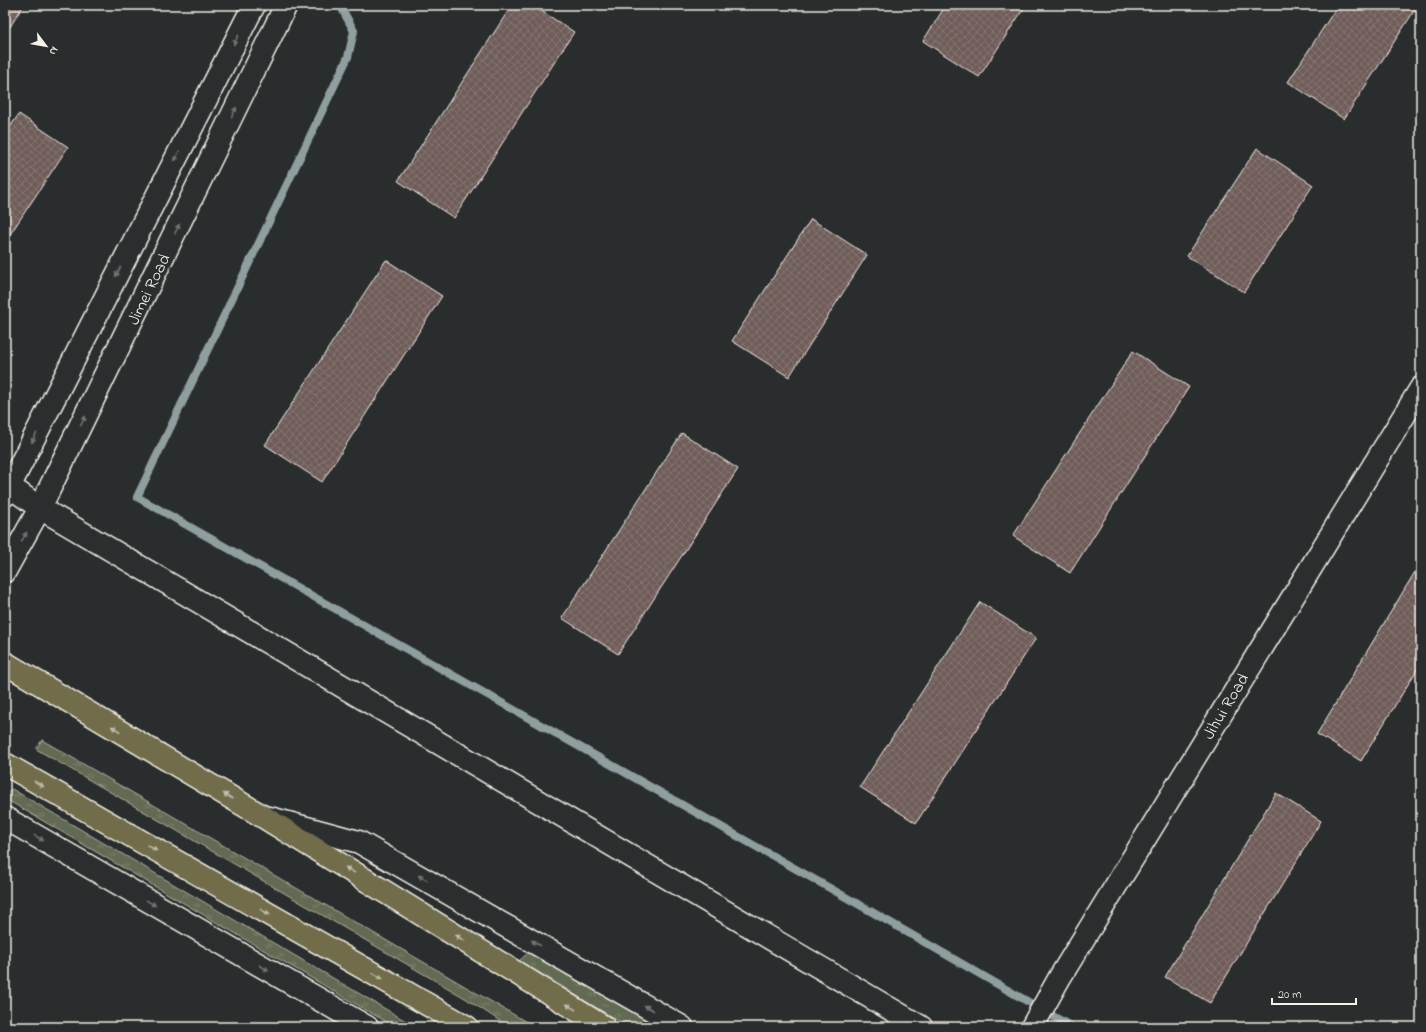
<svg xmlns="http://www.w3.org/2000/svg" width="1426" height="1032" font-family="'Indie Flower',sans-serif">
  <style>
    .grass { fill: url(#grass-tufts); stroke: #acae9d }
    .lines { fill: none; stroke-linecap: round; stroke-linejoin: round }
    .stream { stroke: #8f9e9f; stroke-width: 8 }
    .building { fill: url(#building-cross-hatch); stroke: #f4f1e8 }
    .street-casing { stroke: #f4f1e8; stroke-width: 25 }
    .secondary-casing { stroke: #f4f1e8; stroke-width: 25 }
    .highway-casing { stroke: #f4f1e8; stroke-width: 25 }
    .street { stroke: #2a2d2e; stroke-width: 22 }
    .secondary { stroke: #2a2d2e; stroke-width: 22 }
    .highway { stroke: #716d4b; stroke-width: 22 }
    .oneway { fill: #71726f }
    .oneway2 { fill: #c0bca9 }
    .labels { text-anchor: middle; stroke-width: 3; stroke-linejoin: round; paint-order: stroke }
    .street-label { font-size: 17px; fill: #f4f1e8; stroke: #2a2d2e }
  </style>
  <defs>
    <pattern id="grass-tufts" width="24" height="20" patternUnits="userSpaceOnUse"><rect width="24" height="20" fill="#636b52"/><path d="M3 7l-1-3M5 7V3M7 7l1-3M15 17l-1-3M17 17v-4M19 17l1-3" fill="none" stroke="#7a816b"/></pattern>
    <pattern id="building-cross-hatch" width="8" height="8" patternUnits="userSpaceOnUse"><rect width="8" height="8" fill="#6f5d5a"/><path d="M0 0l8 8M0 8l8-8" fill="none" stroke="#847572"/></pattern>
  </defs>
  <rect width="100%" height="100%" fill="#2a2d2e"/>
  <filter id="ink" filterUnits="userSpaceOnUse"><feTurbulence type="fractalNoise" baseFrequency=".025" numOctaves="2"/><feDisplacementMap in="SourceGraphic" scale="8" xChannelSelector="R" yChannelSelector="G"/><feConvolveMatrix kernelMatrix="1 2 1 2 8 2 1 2 1" color-interpolation-filters="sRGB"/></filter>
  <g filter="url(#ink)">
    <path class="grass" d="M42,740L535,1027H509L465,998L36,749Z
      M12,789L416,1027H395L9,801L5,797L6,793Z
      M530,951L657,1027H629L518,962Z"/>
    <g class="lines">
      <path class="stream" d="M340,5L354,31L348,57L137,497L865,908L1072,1027"/>
    </g>
    <path class="building" d="M5,5L23,6L5,35Z
      M512,5H532L574,32L454,218L398,181Z
      M946,5H1026L979,77L923,41Z
      M1338,5H1418L1344,119L1288,82Z
      M19,114L68,147L5,242V134Z
      M1257,148L1313,185L1244,292L1187,256Z
      M811,219L867,255L789,377L732,341Z
      M386,260L442,296L322,482L265,445Z
      M1133,351L1189,387L1070,573L1013,536Z
      M682,433L738,469L618,654L562,618Z
      M1421,562V663L1361,761L1317,734Z
      M980,602L1036,638L916,823L860,787Z
      M1276,793L1321,821L1210,1003L1165,977Z"/>
    <g class="lines">
      <defs>
        <path id="street" d="M5,818L367,1027
          M270,818L359,842L682,1027"/>
        <path id="secondary" d="M5,483L40,508L921,1027
          M5,495L254,5
          M5,571L40,508L286,5
          M1032,1027L1060,977L1421,388"/>
        <path id="highway" d="M5,663L262,816L604,1027
          M5,764L467,1027"/>
      </defs>
      <use href="#street" class="street-casing"/>
      <use href="#secondary" class="secondary-casing"/>
      <use href="#highway" class="highway-casing"/>
      <use href="#street" class="street"/>
      <use href="#secondary" class="secondary"/>
      <use href="#highway" class="highway"/>
    </g>
    <defs><path id="oneway-solid" d="M-6-.8H1V-3.2L6.5 0L1 3.2V.8H-6Z"/></defs>
    <g class="oneway">
      <use href="#oneway-solid" transform="translate(236 40) rotate(117)"/>
      <use href="#oneway-solid" transform="translate(234 112) rotate(-64)"/>
      <use href="#oneway-solid" transform="translate(177 156) rotate(117)"/>
      <use href="#oneway-solid" transform="translate(177 229) rotate(-64)"/>
      <use href="#oneway-solid" transform="translate(118 272) rotate(117)"/>
      <use href="#oneway-solid" transform="translate(83 421) rotate(-64)"/>
      <use href="#oneway-solid" transform="translate(34 438) rotate(117)"/>
      <use href="#oneway-solid" transform="translate(24 537) rotate(-60)"/>
      <use href="#oneway-solid" transform="translate(39 838) rotate(30)"/>
      <use href="#oneway-solid" transform="translate(423 878) rotate(-150)"/>
      <use href="#oneway-solid" transform="translate(151 903) rotate(30)"/>
      <use href="#oneway-solid" transform="translate(536 943) rotate(-150)"/>
      <use href="#oneway-solid" transform="translate(264 968) rotate(30)"/>
      <use href="#oneway-solid" transform="translate(649 1008) rotate(-150)"/>
    </g>
    <g class="oneway2">
      <use href="#oneway-solid" transform="translate(116 729) rotate(-149)"/>
      <use href="#oneway-solid" transform="translate(39 784) rotate(30)"/>
      <use href="#oneway-solid" transform="translate(228 796) rotate(-149)"/>
      <use href="#oneway-solid" transform="translate(152 848) rotate(30)"/>
      <use href="#oneway-solid" transform="translate(350 870) rotate(-148)"/>
      <use href="#oneway-solid" transform="translate(265 912) rotate(30)"/>
      <use href="#oneway-solid" transform="translate(460 938) rotate(-148)"/>
      <use href="#oneway-solid" transform="translate(378 976) rotate(30)"/>
      <use href="#oneway-solid" transform="translate(571 1007) rotate(-148)"/>
    </g>
  </g>
  <g class="labels">
    <g class="street-label">
      <text transform="translate(148 289) rotate(-64)" y="6">Jimei Road</text>
      <text transform="translate(1225 706) rotate(-59)" y="6">Jihui Road</text>
    </g>
  </g>
  <rect width="1426" height="1032" fill="none" stroke="#2a2d2e" stroke-width="20"/>
  <rect x="10" y="10" width="1406" height="1012" fill="none" stroke="#f4f1e8" stroke-width="1.5" filter="url(#ink)"/>
  <g transform="translate(46 46) rotate(122)" stroke="#2a2d2e" stroke-width="3" paint-order="stroke">
  <path d="M0-3L7 15L0 10L-7 15Z" fill="#f4f1e8"/>
  <text y="-6" font-size="11" font-weight="bold" text-anchor="middle" fill="#f4f1e8">N</text>
  </g>
  <path d="M1272 998v6h84v-6" fill="none" stroke="#f4f1e8" stroke-width="2"/>
  <text x="1278" y="998" font-size="12" fill="#f4f1e8" stroke="#2a2d2e" stroke-width="3" paint-order="stroke">20 m</text>
</svg>
